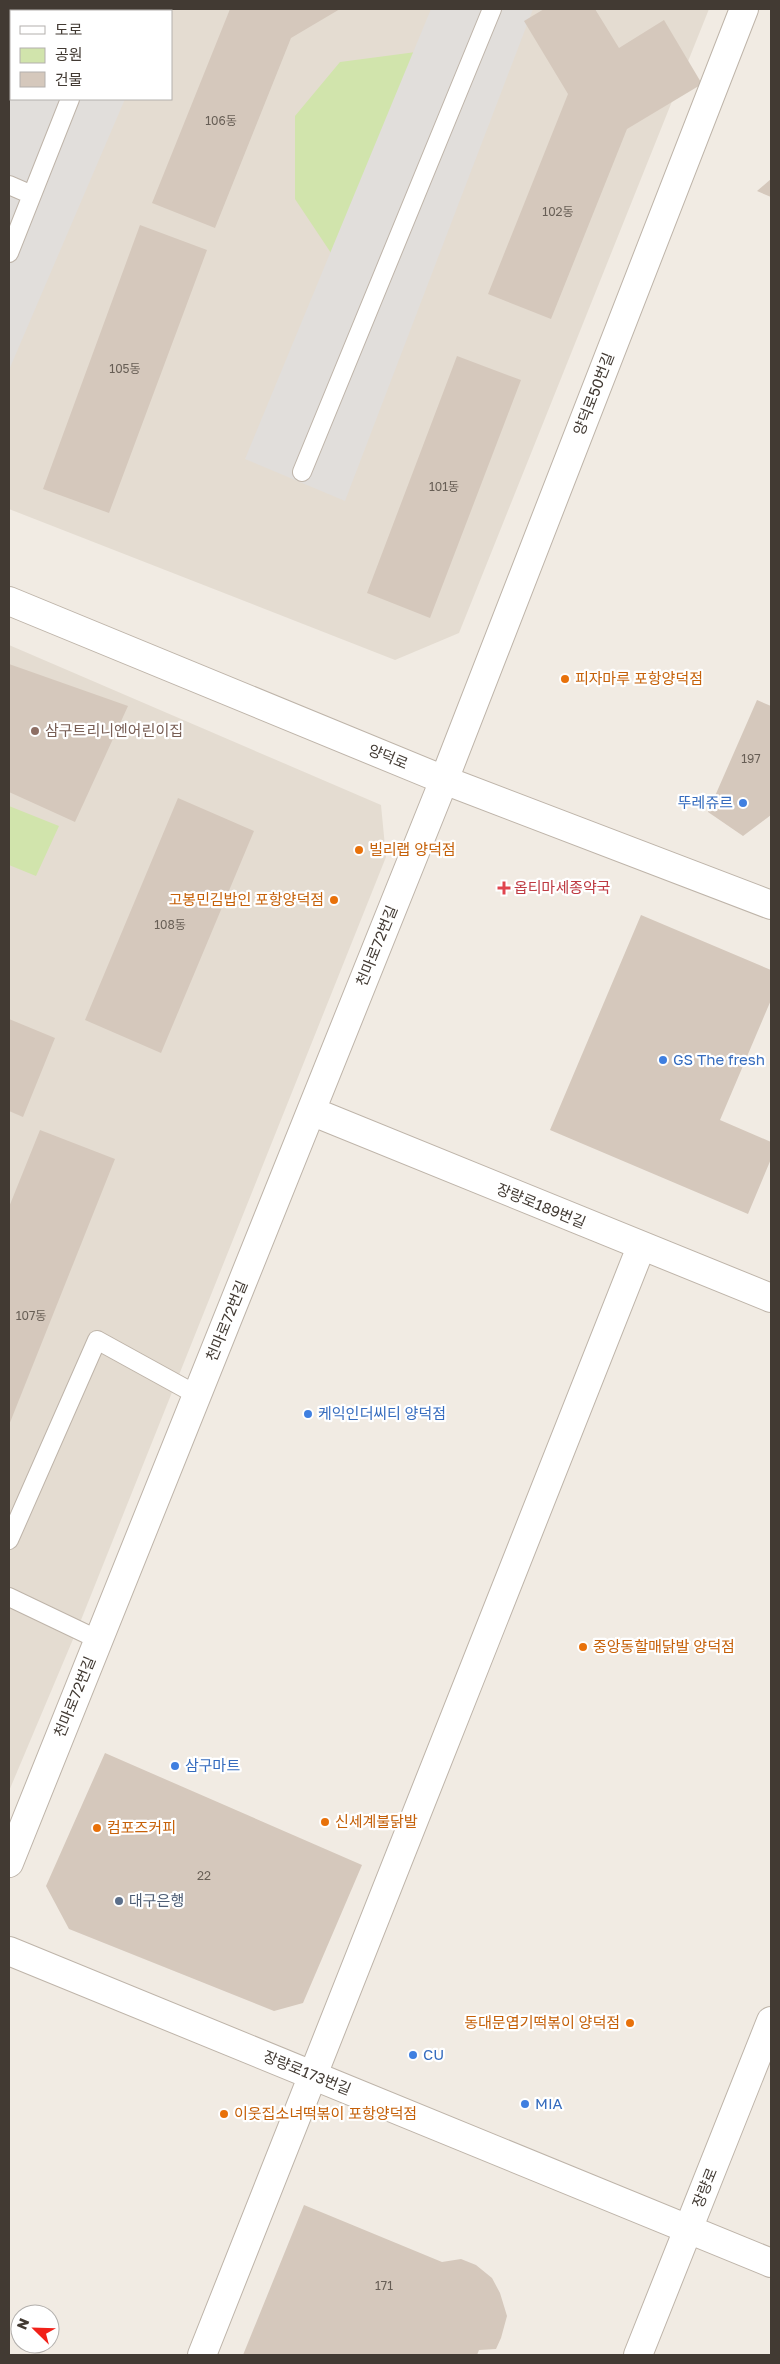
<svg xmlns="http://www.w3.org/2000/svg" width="780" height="2364" font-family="'Golos Text','Noto Sans KR',sans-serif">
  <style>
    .residential { fill: #e4dcd1; fill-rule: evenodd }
    .green { fill: #d1e4ac }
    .parking { fill: #e1dedb }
    .building { fill: #d5c8bc }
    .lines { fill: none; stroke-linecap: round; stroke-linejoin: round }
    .service-casing { stroke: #beb4a9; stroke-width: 20 }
    .minor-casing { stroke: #beb4a9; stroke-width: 30 }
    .tertiary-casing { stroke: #beb4a9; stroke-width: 30 }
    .service { stroke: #fff; stroke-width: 18 }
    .minor { stroke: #fff; stroke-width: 28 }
    .tertiary { stroke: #fff; stroke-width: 28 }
    .food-dot { fill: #e8710a; stroke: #fff; stroke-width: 2 }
    .education-dot { fill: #8d6e63; stroke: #fff; stroke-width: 2 }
    .shop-dot { fill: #3f7fe0; stroke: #fff; stroke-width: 2 }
    .health-dot { fill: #e0444e; stroke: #fff; stroke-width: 2 }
    .service-dot { fill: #5c6f8a; stroke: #fff; stroke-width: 2 }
    .labels { text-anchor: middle; stroke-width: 4.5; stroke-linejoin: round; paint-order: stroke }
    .number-label { font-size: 12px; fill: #675e55 }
    .street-label { font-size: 15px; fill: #423a33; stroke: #fff }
    .food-label { font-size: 15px; fill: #c56008; stroke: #fff; text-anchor: start }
    .education-label { font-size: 15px; fill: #785e54; stroke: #fff; text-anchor: start }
    .shop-label { font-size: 15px; fill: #366cbe; stroke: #fff; text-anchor: start }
    .health-label { font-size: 15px; fill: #be3a42; stroke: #fff; text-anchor: start }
    .service-label { font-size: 15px; fill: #4e5e75; stroke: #fff; text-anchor: start }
  </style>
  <rect width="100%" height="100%" fill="#f1ebe3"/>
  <path class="residential" d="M9,9H709L459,633L395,660L9,509ZM11,11H171V99H11Z
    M9,645L381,805L386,857L79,1625L9,1791Z"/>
  <path class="green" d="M416,52L331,253L295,199V116L340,62Z
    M9,806L59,826L36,876L9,865Z"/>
  <path class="parking" d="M9,9H163L162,11H11V99H125L9,370Z
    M431,9H533L345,501L245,459Z"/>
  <path class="building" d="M230,9H340L291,38L215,228L152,203Z
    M544,9H595L619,48L664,20L702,84L627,129L551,319L488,294L568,94L524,21Z
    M771,179V197L757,191Z
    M140,225L207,250L109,513L43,489Z
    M457,356L521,380L430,618L367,593Z
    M9,664L128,706L75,822L9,792Z
    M757,700L771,706V815L743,836L708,812Z
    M178,798L254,831L161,1053L85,1020Z
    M641,915L771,970V1000L720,1120L771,1142V1159L748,1214L550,1130Z
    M9,1019L55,1038L23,1117L9,1111Z
    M40,1130L115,1159L9,1425V1207Z
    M105,1753L362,1865L303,2003L274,2011L69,1929L46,1886Z
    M304,2205L442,2262L461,2259L476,2265L492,2278L500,2293L507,2316L501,2338L496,2349L479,2350L477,2355H243Z"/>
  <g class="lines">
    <defs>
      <path id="service" d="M104,11L105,9
        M9,185L32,195
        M9,253L70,99
        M302,472L492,9
        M9,1540L97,1340L197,1395
        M9,1597L99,1640"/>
      <path id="minor" d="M311,1111L771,1298
        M9,1863L444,780L744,9
        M9,1951L771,2263
        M202,2355L641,1247"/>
      <path id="tertiary" d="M9,601L444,780L771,905
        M638,2355L771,2021"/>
    </defs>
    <use href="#service" class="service-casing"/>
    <use href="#minor" class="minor-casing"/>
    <use href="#tertiary" class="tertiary-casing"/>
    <use href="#service" class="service"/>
    <use href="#minor" class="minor"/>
    <use href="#tertiary" class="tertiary"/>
  </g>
  <g class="food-dot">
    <circle cx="565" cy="679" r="5"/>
    <circle cx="359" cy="850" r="5"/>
    <circle cx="334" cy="900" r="5"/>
    <circle cx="583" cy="1647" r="5"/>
    <circle cx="325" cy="1822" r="5"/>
    <circle cx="97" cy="1828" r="5"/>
    <circle cx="630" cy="2023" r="5"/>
    <circle cx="224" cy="2114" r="5"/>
  </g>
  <circle class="education-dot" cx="35" cy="731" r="5"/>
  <g class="shop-dot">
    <circle cx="743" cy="803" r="5"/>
    <circle cx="663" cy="1060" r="5"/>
    <circle cx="308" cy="1414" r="5"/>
    <circle cx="175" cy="1766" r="5"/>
    <circle cx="413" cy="2055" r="5"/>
    <circle cx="525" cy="2104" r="5"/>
  </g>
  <path class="health-dot" d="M501.5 880.5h5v5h5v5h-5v5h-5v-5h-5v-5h5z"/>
  <circle class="service-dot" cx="119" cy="1901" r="5"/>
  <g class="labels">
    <g class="number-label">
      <text x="221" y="125">106동</text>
      <text x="558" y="216">102동</text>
      <text x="125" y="373">105동</text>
      <text x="444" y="491">101동</text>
      <text x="751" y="763">197</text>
      <text x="170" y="929">108동</text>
      <text x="31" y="1320">107동</text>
      <text x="204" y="1880">22</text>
      <text x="384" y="2290">171</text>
    </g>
    <g class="street-label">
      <text transform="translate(594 394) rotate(-69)" y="5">양덕로50번길</text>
      <text transform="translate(388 757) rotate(22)" y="5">양덕로</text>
      <text transform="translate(377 946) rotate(-68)" y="5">천마로72번길</text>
      <text transform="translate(541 1206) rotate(22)" y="5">장량로189번길</text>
      <text transform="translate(227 1321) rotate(-68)" y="5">천마로72번길</text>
      <text transform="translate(75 1697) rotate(-68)" y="5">천마로72번길</text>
      <text transform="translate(307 2073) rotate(22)" y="5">장량로173번길</text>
      <text transform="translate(705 2188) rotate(-68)" y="5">장량로</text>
    </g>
    <g class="food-label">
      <text x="575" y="684">피자마루 포항양덕점</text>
      <text x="369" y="855">빌리랩 양덕점</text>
      <text x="324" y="905" text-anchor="end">고봉민김밥인 포항양덕점</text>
      <text x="593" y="1652">중앙동할매닭발 양덕점</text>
      <text x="335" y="1827">신세계불닭발</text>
      <text x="107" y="1833">컴포즈커피</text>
      <text x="620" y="2028" text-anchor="end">동대문엽기떡볶이 양덕점</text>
      <text x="234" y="2119">이웃집소녀떡볶이 포항양덕점</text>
    </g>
    <g class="education-label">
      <text x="45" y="736">삼구트리니엔어린이집</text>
    </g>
    <g class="shop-label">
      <text x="733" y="808" text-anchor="end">뚜레쥬르</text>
      <text x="673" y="1065">GS The fresh</text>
      <text x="318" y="1419">케익인더씨티 양덕점</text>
      <text x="185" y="1771">삼구마트</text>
      <text x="423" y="2060">CU</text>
      <text x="535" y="2109">MIA</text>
    </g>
    <g class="health-label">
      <text x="514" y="893">옵티마세종약국</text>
    </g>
    <g class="service-label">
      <text x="129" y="1906">대구은행</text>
    </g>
  </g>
  <rect width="780" height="2364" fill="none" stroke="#423a33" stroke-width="20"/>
  <rect x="10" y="10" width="162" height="90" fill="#ffffff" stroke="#b3b0ad"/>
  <rect x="20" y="26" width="25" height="8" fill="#ffffff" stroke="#b3b0ad"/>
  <text x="55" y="35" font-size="15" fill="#423a33">도로</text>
  <rect x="20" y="48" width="25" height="15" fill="#d1e4ac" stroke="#b3b0ad"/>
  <text x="55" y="60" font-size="15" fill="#423a33">공원</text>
  <rect x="20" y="72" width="25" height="15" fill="#d5c8bc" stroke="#b3b0ad"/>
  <text x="55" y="85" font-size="15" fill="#423a33">건물</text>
  <g transform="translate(35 2329) rotate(293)"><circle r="24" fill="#ffffff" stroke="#b3b0ad"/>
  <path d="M0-4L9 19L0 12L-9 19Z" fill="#f12119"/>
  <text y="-8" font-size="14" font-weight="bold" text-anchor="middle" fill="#423a33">N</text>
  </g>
</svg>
